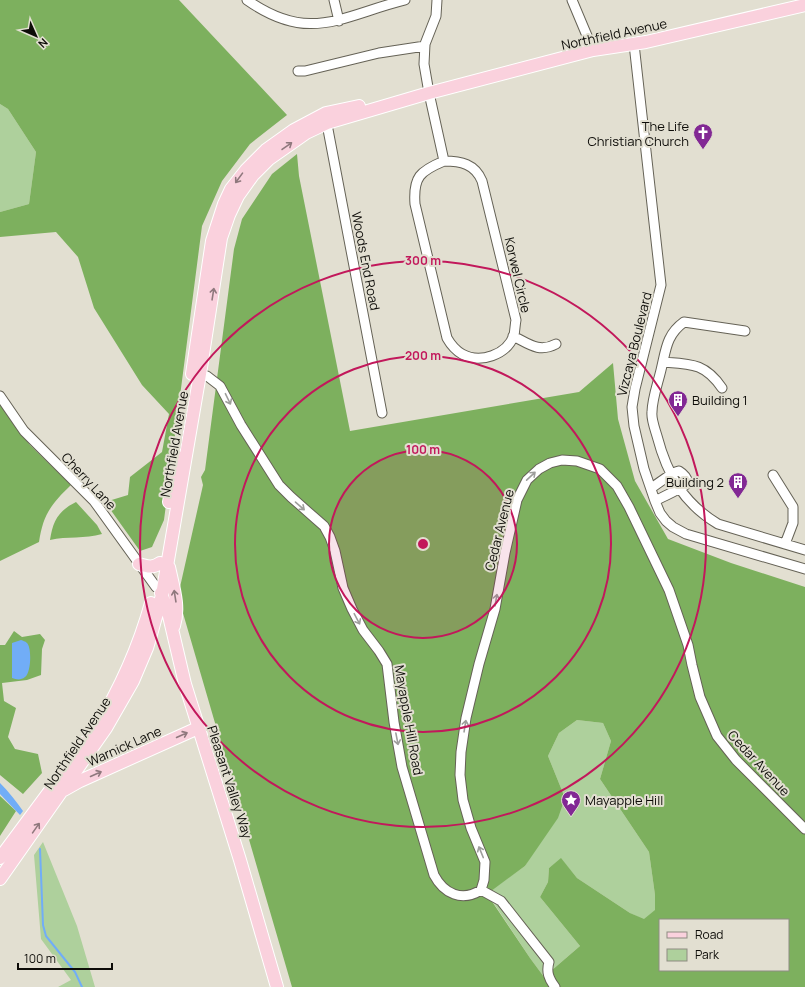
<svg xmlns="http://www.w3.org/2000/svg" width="805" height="987" font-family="Manrope,sans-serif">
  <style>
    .green { fill: #aed09c }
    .forest { fill: #7db05e; fill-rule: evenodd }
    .water { fill: #71adf7 }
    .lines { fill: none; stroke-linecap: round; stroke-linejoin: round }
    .stream { stroke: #71adf7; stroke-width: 2 }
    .minor-casing { stroke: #656256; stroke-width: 11 }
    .major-casing { stroke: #fff; stroke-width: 14 }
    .minor { stroke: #fff; stroke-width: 9 }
    .major { stroke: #fad1dd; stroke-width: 12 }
    .oneway { stroke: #8f787d }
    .oneway2 { stroke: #9e9e9c }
    .ring { fill: none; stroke: #c2185b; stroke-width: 2 }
    .labels { text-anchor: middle; stroke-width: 4; stroke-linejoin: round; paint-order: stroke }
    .street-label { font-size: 13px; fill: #0d0c08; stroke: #e2dfd1 }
    .poi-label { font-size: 13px; fill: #0d0c08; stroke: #e2dfd1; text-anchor: end }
    .centre { fill: #c2185b; stroke: #e2dfd1; stroke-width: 2 }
    .ring-label { font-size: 12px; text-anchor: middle; font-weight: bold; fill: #c2185b; stroke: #e2dfd1; stroke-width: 4; stroke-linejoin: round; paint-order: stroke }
  </style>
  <rect width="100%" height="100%" fill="#e2dfd1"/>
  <path class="green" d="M0,104L8,109L36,152L29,204L0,212Z
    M577,720L603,723L611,741L600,779L649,852L655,895L656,910L644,920L630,913L577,878L561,859L549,868L548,882L540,897L580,946L544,977L530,958L487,893L525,866L565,798L548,756L559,733Z
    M43,842L77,926L95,987H58L71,980L41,939L34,855Z"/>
  <path class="forest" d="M0,0H179L287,115L250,144L222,181L202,226L164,520L152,547L140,551L105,502L128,495L130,477L162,452L169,414L142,385L94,308L78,257L56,232L0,237V212L29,204L36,152L8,109L0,104Z
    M297,154L299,176L350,431L579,392L613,363L618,419L635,481L668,539L731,563L805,587V987H292L178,596L203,485L201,477L205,470L234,249L242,219L272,174ZM577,720L603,723L611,741L600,779L649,852L655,895V910L644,919L630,913L577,878L561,858L549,868L548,882L540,897L580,946L544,977L530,958L487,894L525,866L558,818L565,798L548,756L559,733ZM660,920H788V970H660Z
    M0,405L30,445L71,485C51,504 43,515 39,542L0,561Z
    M76,502L97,525L102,534C85,539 67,536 50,540C53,521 58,511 76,502Z
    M14,631L22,637L40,634L45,640L42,649L41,675L27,680L2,683L4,701L16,708L8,737L15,749L38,754L42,773L23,794L0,775V645H5Z
    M0,796L16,811L0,836Z"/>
  <path class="water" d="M21,640C23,641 25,641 27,643C32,648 31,673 25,677C20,681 16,679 12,678V643Z
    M0,783C9,792 16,801 23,811L20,815L0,794Z"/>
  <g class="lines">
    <path class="stream" d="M40,849L43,925L46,936L75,972L82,987"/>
    <defs>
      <path id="minor" d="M247,0C310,44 341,16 405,0
        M334,0L339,21
        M437,0L436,16L425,44L424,64L429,93L444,161
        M572,0L593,50
        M634,44L661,285L635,389L632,407L634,426L644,469L655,501L660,513L666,521L673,527L686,534L805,569
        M298,71H305L379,53L425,46
        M326,119L382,413
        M444,161C461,161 475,164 482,181L516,320C515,325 515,330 514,335C507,355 480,364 462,354C455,350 451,345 447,338L415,204C413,177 420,171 444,161Z
        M745,331L684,322C666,335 666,350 661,370C658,383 652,399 652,412C651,419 655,429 657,436C667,474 683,503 718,524L805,550
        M513,336C529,344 539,353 556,344
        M663,362C691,364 705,363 722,388
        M200,374L207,376L220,386L241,425L279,485L291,497L316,519L324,526L330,537L335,551L343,588L352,609L363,630L379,651L387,664L394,722L402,767L434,875C444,894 462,902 481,890L501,901L549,962C546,972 549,979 555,987
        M0,396L24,431L94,501L156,587
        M773,475L793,507V523L785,544
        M651,488C658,484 672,472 679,471C684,474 687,477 688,483C685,487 662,497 655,501
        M481,890L484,880L485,862L471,828L463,800L460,775L461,752L466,718L479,664L495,609L505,553L517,500L527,480L539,469L550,463L562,460L577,461L600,469L617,486L629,507L669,590L688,645L692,665L700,697L717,736L736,760L805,829"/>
      <path id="major" d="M192,374L212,241L224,204L231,189L246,170L266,150L294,130L326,113L359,106
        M169,502L177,457
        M139,564C148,567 153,568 160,563
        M169,567C173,586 180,607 174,626
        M161,593L169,616L185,684L240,860L277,987
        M64,790L80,781L198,728
        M0,858L95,730C120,689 138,650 151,603
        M0,879L106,728L133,681L147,648L152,631L162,595L200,374L221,238L229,215L238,196L253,175L269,159L306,133L327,123L429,93L593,50L646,42L805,5"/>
    </defs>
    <use href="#minor" class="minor-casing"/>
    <use href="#major" class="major-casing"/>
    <use href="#minor" class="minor"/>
    <use href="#major" class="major"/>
  </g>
  <defs><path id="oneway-shaft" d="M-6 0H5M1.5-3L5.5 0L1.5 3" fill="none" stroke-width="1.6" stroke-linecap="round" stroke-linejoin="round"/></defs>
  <g class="oneway">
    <use href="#oneway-shaft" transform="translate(287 146) rotate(-35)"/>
    <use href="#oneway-shaft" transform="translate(239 178) rotate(126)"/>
    <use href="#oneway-shaft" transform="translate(213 294) rotate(-81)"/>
    <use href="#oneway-shaft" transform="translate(175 596) rotate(-99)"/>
    <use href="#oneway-shaft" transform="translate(182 735) rotate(-24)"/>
    <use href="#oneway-shaft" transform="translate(96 774) rotate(-24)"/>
    <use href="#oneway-shaft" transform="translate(36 828) rotate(-55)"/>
  </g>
  <g class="oneway2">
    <use href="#oneway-shaft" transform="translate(228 399) rotate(64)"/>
    <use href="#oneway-shaft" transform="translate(531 476) rotate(-43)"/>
    <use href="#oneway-shaft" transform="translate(300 506) rotate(41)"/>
    <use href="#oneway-shaft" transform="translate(496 600) rotate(-80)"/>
    <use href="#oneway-shaft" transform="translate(357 619) rotate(62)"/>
    <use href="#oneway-shaft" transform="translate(465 726) rotate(-81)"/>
    <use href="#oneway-shaft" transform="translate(397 739) rotate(79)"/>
    <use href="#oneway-shaft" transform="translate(481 852) rotate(-112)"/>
  </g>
  <circle cx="423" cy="544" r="94" fill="#c2185b" fill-opacity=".12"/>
  <g class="ring">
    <circle cx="423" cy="544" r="94"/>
    <circle cx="423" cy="544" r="188"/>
    <circle cx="423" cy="544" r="283"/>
  </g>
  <defs>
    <symbol id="church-pin" viewBox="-11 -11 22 30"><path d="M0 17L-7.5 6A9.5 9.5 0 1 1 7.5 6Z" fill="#822894" stroke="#e2dfd1"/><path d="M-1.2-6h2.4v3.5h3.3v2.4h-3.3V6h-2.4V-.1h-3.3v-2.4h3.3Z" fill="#fff"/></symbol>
    <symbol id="building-pin" viewBox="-11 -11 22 30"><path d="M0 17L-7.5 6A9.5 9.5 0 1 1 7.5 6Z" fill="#822894" stroke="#e2dfd1"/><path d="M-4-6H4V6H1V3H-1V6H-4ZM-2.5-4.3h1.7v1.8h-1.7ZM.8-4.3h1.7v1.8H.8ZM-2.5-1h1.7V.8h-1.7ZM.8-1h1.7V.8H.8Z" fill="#fff"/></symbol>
    <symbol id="sight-pin" viewBox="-11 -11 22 30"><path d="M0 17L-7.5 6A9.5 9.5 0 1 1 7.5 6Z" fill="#822894" stroke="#e2dfd1"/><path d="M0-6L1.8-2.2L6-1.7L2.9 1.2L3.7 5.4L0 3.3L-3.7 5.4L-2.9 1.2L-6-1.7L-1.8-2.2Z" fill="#fff"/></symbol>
  </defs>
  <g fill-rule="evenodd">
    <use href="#church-pin" x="692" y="122" width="22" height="30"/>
    <use href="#building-pin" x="667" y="389" width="22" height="30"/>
    <use href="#building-pin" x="727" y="471" width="22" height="30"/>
    <use href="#sight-pin" x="560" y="789" width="22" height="30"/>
  </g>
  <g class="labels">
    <g class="street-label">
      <text transform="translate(614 34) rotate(-12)" y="5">Northfield Avenue</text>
      <text transform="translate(366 261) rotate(79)" y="5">Woods End Road</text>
      <text transform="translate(518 275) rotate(77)" y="5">Korwel Circle</text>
      <text transform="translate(634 344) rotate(-76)" y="5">Vizcaya Boulevard</text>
      <text transform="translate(174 444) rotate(-80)" y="5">Northfield Avenue</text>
      <text transform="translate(89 481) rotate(47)" y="5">Cherry Lane</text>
      <text transform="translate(499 530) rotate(-76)" y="5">Cedar Avenue</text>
      <text transform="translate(409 720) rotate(80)" y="5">Mayapple Hill Road</text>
      <text transform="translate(77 743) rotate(-56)" y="5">Northfield Avenue</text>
      <text transform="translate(124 746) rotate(-24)" y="5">Warnick Lane</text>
      <text transform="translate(759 763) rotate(47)" y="5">Cedar Avenue</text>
      <text transform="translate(230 782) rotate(72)" y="5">Pleasant Valley Way</text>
    </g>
    <g class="poi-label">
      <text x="689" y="131">The Life<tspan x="689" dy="15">Christian Church</tspan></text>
      <text x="692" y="405" text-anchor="start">Building 1</text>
      <text x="724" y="487">Building 2</text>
      <text x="585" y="805" text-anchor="start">Mayapple Hill</text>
    </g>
  </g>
  <circle cx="423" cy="544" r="6" class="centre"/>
  <g class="ring-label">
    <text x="423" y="265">300 m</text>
    <text x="423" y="360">200 m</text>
    <text x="423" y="454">100 m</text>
  </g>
  <rect x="659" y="919" width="130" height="52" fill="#e2dfd1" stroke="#8d8b81"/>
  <rect x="667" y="932" width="20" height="6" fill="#fad1dd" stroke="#8d8b81"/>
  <text x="695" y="939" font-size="12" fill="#0d0c08">Road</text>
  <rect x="667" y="949" width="20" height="12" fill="#aed09c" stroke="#8d8b81"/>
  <text x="695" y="959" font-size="12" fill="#0d0c08">Park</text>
  <g transform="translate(36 36) rotate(135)" stroke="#e2dfd1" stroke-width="3" paint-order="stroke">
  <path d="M0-3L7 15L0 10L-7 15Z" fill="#0d0c08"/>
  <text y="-6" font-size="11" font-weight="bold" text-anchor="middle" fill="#0d0c08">N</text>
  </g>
  <path d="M18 963v6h94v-6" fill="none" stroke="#0d0c08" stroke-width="2"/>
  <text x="24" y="963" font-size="12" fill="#0d0c08" stroke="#e2dfd1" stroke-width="3" paint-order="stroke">100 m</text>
</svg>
